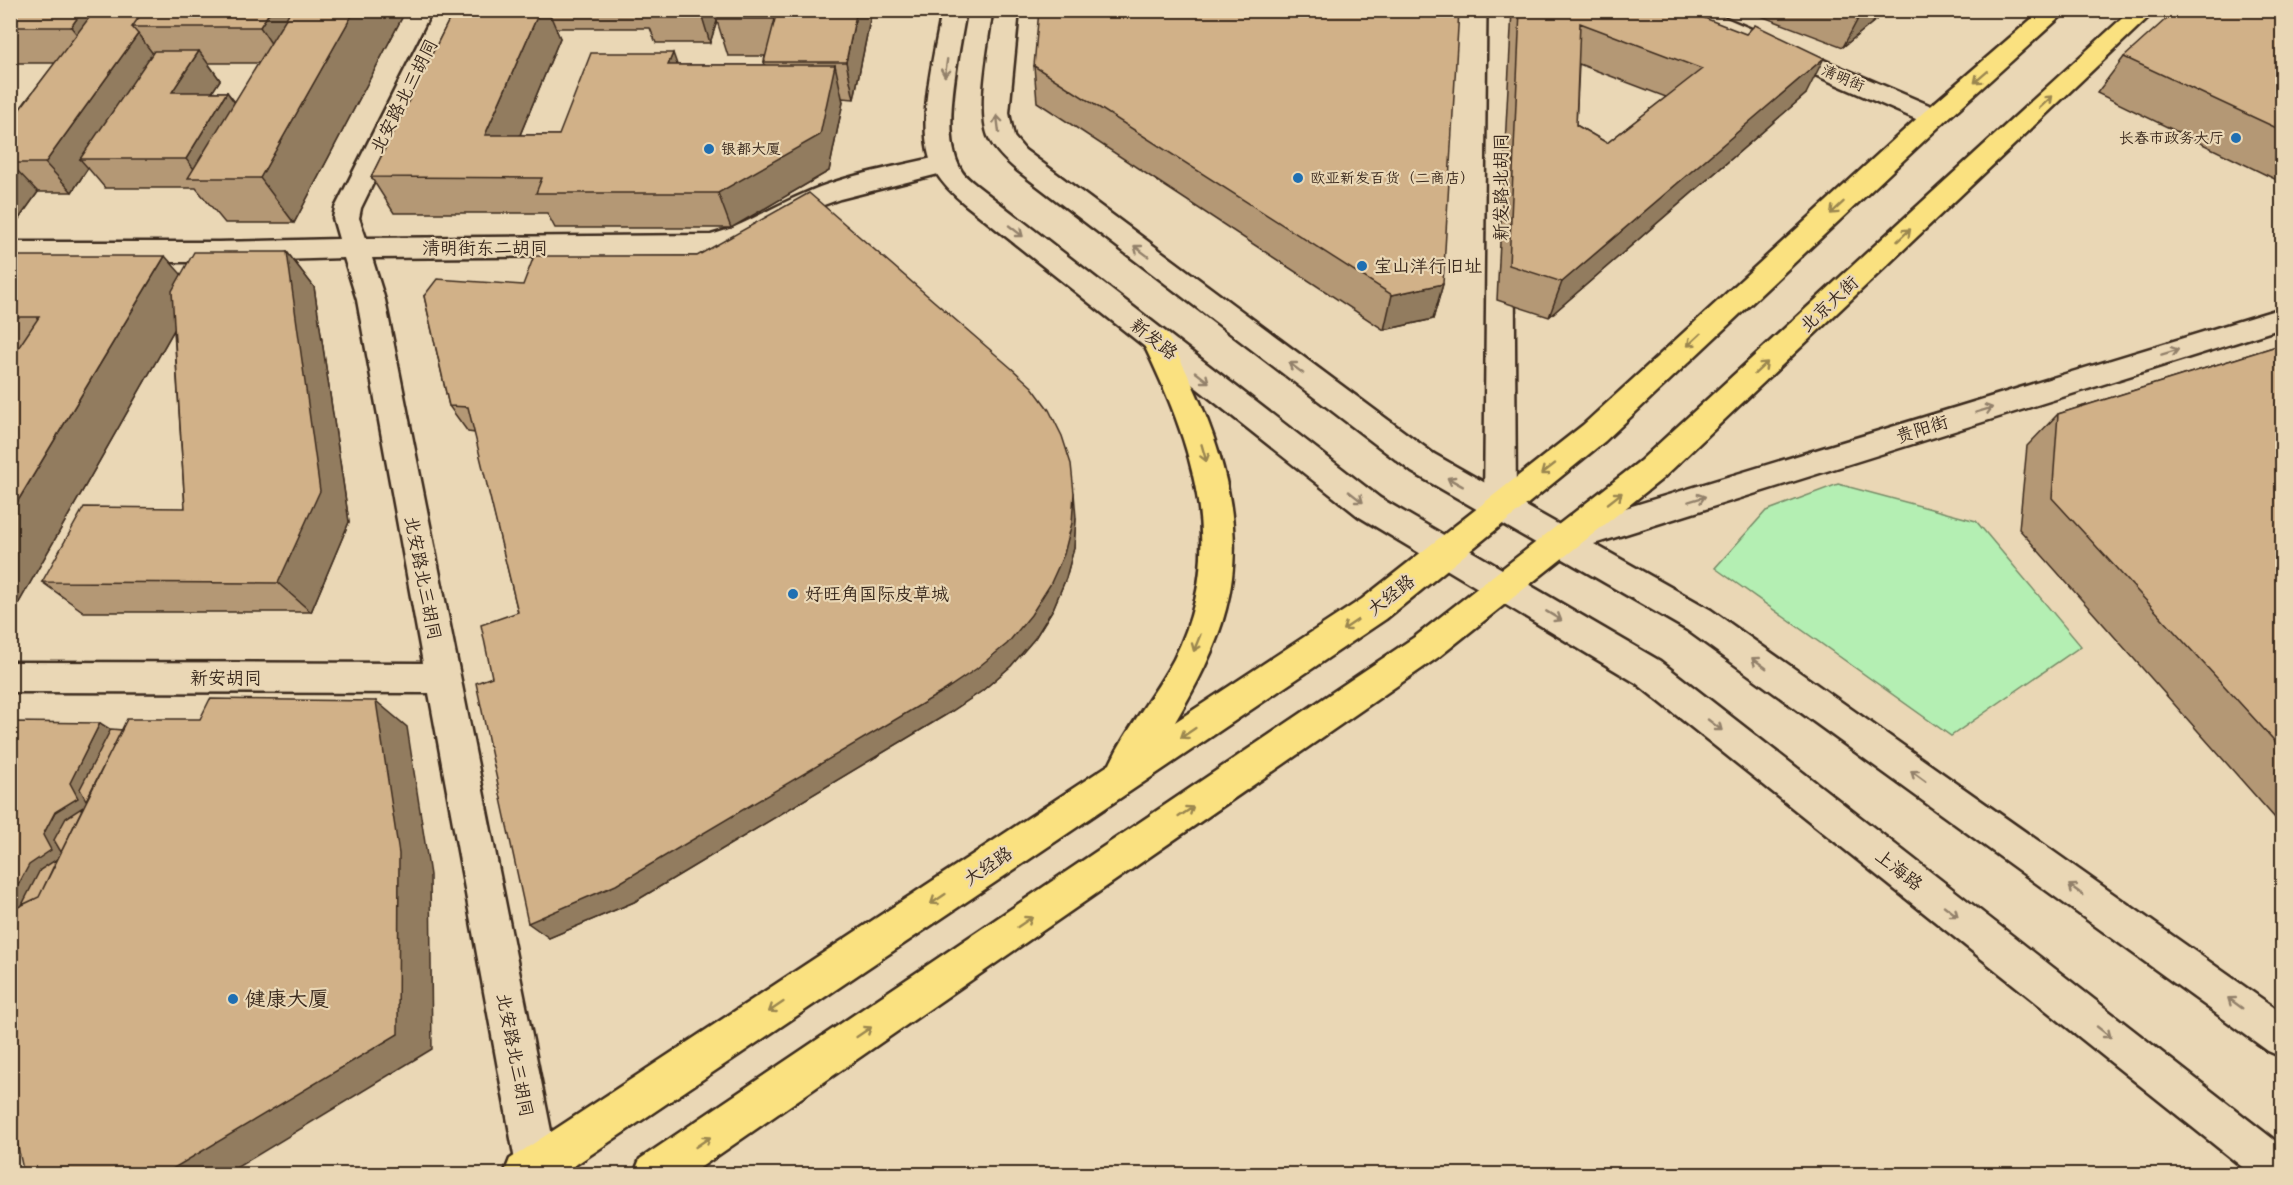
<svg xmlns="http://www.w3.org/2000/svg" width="2293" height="1185" font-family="'Architects Daughter','LXGW WenKai TC',sans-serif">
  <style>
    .green { fill: #b4efb3; stroke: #788c68; stroke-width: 1.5 }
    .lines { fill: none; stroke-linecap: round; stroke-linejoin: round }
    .street-casing { stroke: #3b2a1e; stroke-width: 5 }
    .secondary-casing { stroke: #3b2a1e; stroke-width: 5 }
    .primary-casing { stroke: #3b2a1e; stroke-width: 5 }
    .street { fill: #ead7b5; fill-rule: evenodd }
    .secondary { fill: #ead7b5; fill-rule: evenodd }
    .primary { fill: #fae180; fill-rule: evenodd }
    .wall { fill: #b49875; stroke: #3b2a1e; stroke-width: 1.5; fill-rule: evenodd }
    .shaded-wall { fill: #927c5f; stroke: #3b2a1e; stroke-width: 1.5 }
    .building { fill: #d1b188; stroke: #3b2a1e; stroke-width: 1.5; fill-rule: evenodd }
    .oneway { stroke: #92806a }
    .oneway2 { stroke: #9a864f }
    .poi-dot { fill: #1f6fb2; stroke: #ead7b5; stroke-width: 2 }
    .labels { text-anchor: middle; stroke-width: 4.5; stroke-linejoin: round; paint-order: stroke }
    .far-street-label { font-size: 15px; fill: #3b2a1e; stroke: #ead7b5 }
    .far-poi-label { font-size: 15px; fill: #3b2a1e; stroke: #ead7b5; text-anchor: start }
    .street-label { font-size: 18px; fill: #3b2a1e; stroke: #ead7b5 }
    .poi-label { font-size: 18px; fill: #3b2a1e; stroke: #ead7b5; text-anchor: start }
    .near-poi-label { font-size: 21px; fill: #3b2a1e; stroke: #ead7b5; text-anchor: start }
  </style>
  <rect width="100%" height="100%" fill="#ead7b5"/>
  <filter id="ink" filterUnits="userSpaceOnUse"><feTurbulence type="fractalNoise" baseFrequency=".0167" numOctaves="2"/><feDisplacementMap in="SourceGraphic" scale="12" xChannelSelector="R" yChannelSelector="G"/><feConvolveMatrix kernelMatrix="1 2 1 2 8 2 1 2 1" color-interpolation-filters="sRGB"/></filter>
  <g filter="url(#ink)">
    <path class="green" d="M1838,484L1976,521L2081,646L1951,736L1715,568L1766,511Z"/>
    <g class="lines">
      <defs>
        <path id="street" d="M435,10H458L361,208L359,218L366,238L711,235C744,226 772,207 803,194C847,174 898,167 945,155L954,158L958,164L954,170L840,199L821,206L753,243L711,255L372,258L385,300L558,1166L555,1174H519L516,1166L429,693L10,692V662L423,663L357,300L344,258L218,262H10V242H218L339,239L333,218L335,208Z
          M1489,10H1513L1516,507L1511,516L1500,520L1489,516L1484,507Z"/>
        <path id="secondary" d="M942,10H966C960,50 940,132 960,168C963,175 970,180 976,185L1380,498L1660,661L2282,1146V1174H2251L1636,683L1358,516L966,205C954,195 943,185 935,171C913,130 935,55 942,10Z
          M995,10H1019L1009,113L1014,137L1025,150L1434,454L1563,527L2282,308V328L1594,544L1711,610L2282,1013V1057L2268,1051L1687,630L1412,472L1018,171C1006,161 994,150 988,136C977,107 991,42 995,10Z
          M1675,10H1707L1943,111L1947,117L1943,123L1934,125L1925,123L1678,15Z"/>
        <path id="primary" d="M2042,10H2068L1943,123L1605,441L1386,619L562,1174H504L510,1159L1110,764C1127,727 1155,695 1174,659C1229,549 1192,443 1142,341L1146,333L1156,330L1166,333C1212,416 1251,514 1226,609C1216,649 1196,686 1175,722L1362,599L1583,425L1925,111Z
          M2131,10H2156L1662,479L1440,656L691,1174H634L640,1159L1416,636L1640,461Z"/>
      </defs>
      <use href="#street" class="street-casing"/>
      <use href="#secondary" class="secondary-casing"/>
      <use href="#primary" class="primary-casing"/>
      <use href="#street" class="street"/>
      <use href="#secondary" class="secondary"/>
      <use href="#primary" class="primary"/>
    </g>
    <path class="wall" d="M10,10H406L294,223H225L196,188H105L88,168L72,192H38L11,230L10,122L55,63H10ZM208,63H259L235,102L227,92H212L220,80Z
      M454,10H872L854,99L842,98L843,102L829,171L731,228H555L547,213H394L371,177ZM717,21L728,56H765L764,62L765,65H677L559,135H520L560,38L555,28H650L656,43H710Z
      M1512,10H1684L1806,94L1549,317L1497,300ZM1579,64L1666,97L1607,143L1576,125Z
      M1755,10H1888L1843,47L1753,13Z
      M2283,10V183L2097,93L2124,57Z
      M1034,66L1443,284L1433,319L1384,330L1037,102Z
      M287,252L314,287L349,522L311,612H84L42,582L185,508L174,330L13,613H10V360L17,351H10V256L181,275Z
      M424,296L1076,518L1074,548L1066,578L1053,609L1035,638L1011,666L982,691L949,713L634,902L549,938L518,612L475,433L468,432L449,406Z
      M2283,344V827L2019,529L2027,446L2058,414Z"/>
    <path class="shaded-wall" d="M83,10H138L100,63L71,27Z
      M271,10H316L284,63L260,27Z
      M355,10H406L294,223L260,178Z
      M540,10H548L560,38L505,171L485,135Z
      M700,10H720L716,19L717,21L710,43Z
      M857,10H872L854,99L846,62Z
      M1867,10H1888L1843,47L1859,17Z
      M138,34L160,63L80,159L88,168L72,192L45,163Z
      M199,51L220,80L194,121L172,92Z
      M673,53L686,90L668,65Z
      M1824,58L1806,94L1549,317L1562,282Z
      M835,65L843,102L829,171L731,228L718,193Z
      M227,92L248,121L201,178L186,159Z
      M10,163L38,192L11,230Z
      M287,252L314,287L349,522L311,612L278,583Z
      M165,256L196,291L13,613L10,611V514Z
      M1443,284L1433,319L1384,330L1392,295Z
      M1074,493L1076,518L1074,548L1066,578L1053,609L1035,638L1011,666L982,691L949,713L634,902L549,938L528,923Z
      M376,701L407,727L430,875L432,1049L226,1174H164Z
      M100,723L134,744L10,934V900Z"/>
    <path class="building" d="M10,10H83L71,27H10Z
      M95,10H144L132,27L138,34L45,163H10V122Z
      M144,10H271L260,27H132Z
      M291,10H355L260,178H188Z
      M454,10H540L485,135H559L591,53H673L668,65H835L820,135L718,193H536L542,178L371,177Z
      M719,10H857L846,62H764L775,19H716Z
      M1039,10H1459L1443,284L1392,295L1034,66Z
      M1520,10H1684L1746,34L1755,25L1824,58L1562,282L1509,265ZM1580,23L1702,69L1607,143L1576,125Z
      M1840,10H1867L1859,17Z
      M2176,10H2283V131L2124,57Z
      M154,51H199L172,92H227L186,159H80Z
      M809,193L1010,367L1032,387L1049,410L1062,436L1071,464L1074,493L1072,523L1064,554L1050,585L1031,615L1007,644L976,669L942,692L616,885L528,923L476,683L492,677L481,625L518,612L468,407L449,406L424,296L437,279L523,285L534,256H697Z
      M194,252H287L320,491L278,583L42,582L84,507L185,508L172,291Z
      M10,256H165L10,514V360L39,317H10Z
      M2283,344V750L2052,498L2058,414Z
      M210,699L376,701L399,854L398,1034L164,1174H24L10,1111V911L39,897L127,719H200Z
      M10,722L100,723L70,783L78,798L55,812L43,835L51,850L29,865L10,900Z
      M111,729L122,730L86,800L80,789Z
      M83,807L61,852L54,840L66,818Z
      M57,859L39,897L22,905L40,870Z"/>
    <defs><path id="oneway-shaft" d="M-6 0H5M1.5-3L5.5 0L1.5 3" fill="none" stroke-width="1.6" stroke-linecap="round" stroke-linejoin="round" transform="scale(1.5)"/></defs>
    <g class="oneway">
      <use href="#oneway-shaft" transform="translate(946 68) rotate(98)"/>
      <use href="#oneway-shaft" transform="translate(998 124) rotate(-97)"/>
      <use href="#oneway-shaft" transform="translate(1016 231) rotate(38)"/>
      <use href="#oneway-shaft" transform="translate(1141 251) rotate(-143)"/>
      <use href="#oneway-shaft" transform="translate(2170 352) rotate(-17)"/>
      <use href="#oneway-shaft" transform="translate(1296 368) rotate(-143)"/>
      <use href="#oneway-shaft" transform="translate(1202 377) rotate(38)"/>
      <use href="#oneway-shaft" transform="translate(1984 410) rotate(-17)"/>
      <use href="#oneway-shaft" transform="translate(1455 482) rotate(-151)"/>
      <use href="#oneway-shaft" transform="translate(1356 497) rotate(38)"/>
      <use href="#oneway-shaft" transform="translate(1697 499) rotate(-17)"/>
      <use href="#oneway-shaft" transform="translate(1554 616) rotate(31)"/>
      <use href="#oneway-shaft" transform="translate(1759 663) rotate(-144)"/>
      <use href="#oneway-shaft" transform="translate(1715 725) rotate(38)"/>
      <use href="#oneway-shaft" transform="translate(1918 776) rotate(-144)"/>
      <use href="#oneway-shaft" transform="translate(2076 890) rotate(-144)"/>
      <use href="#oneway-shaft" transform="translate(1951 911) rotate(38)"/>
      <use href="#oneway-shaft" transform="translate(2235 1003) rotate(-144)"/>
      <use href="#oneway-shaft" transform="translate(2104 1032) rotate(38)"/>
    </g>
    <g class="oneway2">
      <use href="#oneway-shaft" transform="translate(1981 77) rotate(139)"/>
      <use href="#oneway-shaft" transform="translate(2046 102) rotate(-43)"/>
      <use href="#oneway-shaft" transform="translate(1837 208) rotate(137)"/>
      <use href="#oneway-shaft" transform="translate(1904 235) rotate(-43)"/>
      <use href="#oneway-shaft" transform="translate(1694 340) rotate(137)"/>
      <use href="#oneway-shaft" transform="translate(1761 368) rotate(-43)"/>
      <use href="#oneway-shaft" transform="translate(1204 453) rotate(74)"/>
      <use href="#oneway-shaft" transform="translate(1548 469) rotate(142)"/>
      <use href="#oneway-shaft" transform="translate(1615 498) rotate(-38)"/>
      <use href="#oneway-shaft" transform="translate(1350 625) rotate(146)"/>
      <use href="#oneway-shaft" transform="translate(1197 643) rotate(112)"/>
      <use href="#oneway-shaft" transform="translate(1188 733) rotate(146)"/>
      <use href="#oneway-shaft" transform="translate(1186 812) rotate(-34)"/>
      <use href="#oneway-shaft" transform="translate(938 899) rotate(146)"/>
      <use href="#oneway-shaft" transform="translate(1025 922) rotate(-34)"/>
      <use href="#oneway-shaft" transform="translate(776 1007) rotate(146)"/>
      <use href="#oneway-shaft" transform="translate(864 1032) rotate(-34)"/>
      <use href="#oneway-shaft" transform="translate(703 1142) rotate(-34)"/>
    </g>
  </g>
  <g class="poi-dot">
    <circle cx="2236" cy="138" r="6"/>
    <circle cx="709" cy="149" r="6"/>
    <circle cx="1298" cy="178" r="6"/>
    <circle cx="1362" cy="266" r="6"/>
    <circle cx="793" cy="594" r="6"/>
    <circle cx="233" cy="999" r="6"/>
  </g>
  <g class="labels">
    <g class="far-street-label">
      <text transform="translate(1843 78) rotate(23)" y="5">清明街</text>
    </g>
    <g class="far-poi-label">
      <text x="2224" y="143" text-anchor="end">长春市政务大厅</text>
      <text x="721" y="154">银都大厦</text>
      <text x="1310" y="183">欧亚新发百货（二商店）</text>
    </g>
    <g class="street-label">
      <text transform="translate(404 96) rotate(-63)" y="6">北安路北三胡同</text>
      <text transform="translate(1501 187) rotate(-90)" y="6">新发路北胡同</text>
      <text x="485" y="254">清明街东二胡同</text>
      <text transform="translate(1829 304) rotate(-43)" y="6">北京大街</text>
      <text transform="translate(1154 339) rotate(38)" y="6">新发路</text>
      <text transform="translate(1922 429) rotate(-17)" y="6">贵阳街</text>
      <text transform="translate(423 578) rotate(79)" y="6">北安路北三胡同</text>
      <text transform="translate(1391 595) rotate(-38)" y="6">大经路</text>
      <text x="226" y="684">新安胡同</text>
      <text transform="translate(988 866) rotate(-34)" y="6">大经路</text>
      <text transform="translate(1899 870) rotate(38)" y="6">上海路</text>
      <text transform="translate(515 1055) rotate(79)" y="6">北安路北三胡同</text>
    </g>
    <g class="poi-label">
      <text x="1374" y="272">宝山洋行旧址</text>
      <text x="805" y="600">好旺角国际皮草城</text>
    </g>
    <g class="near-poi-label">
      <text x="245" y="1006">健康大厦</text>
    </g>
  </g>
  <rect width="2293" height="1185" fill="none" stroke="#ead7b5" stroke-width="36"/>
  <rect x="18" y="18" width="2257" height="1149" fill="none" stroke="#3b2a1e" stroke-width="2" filter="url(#ink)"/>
</svg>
